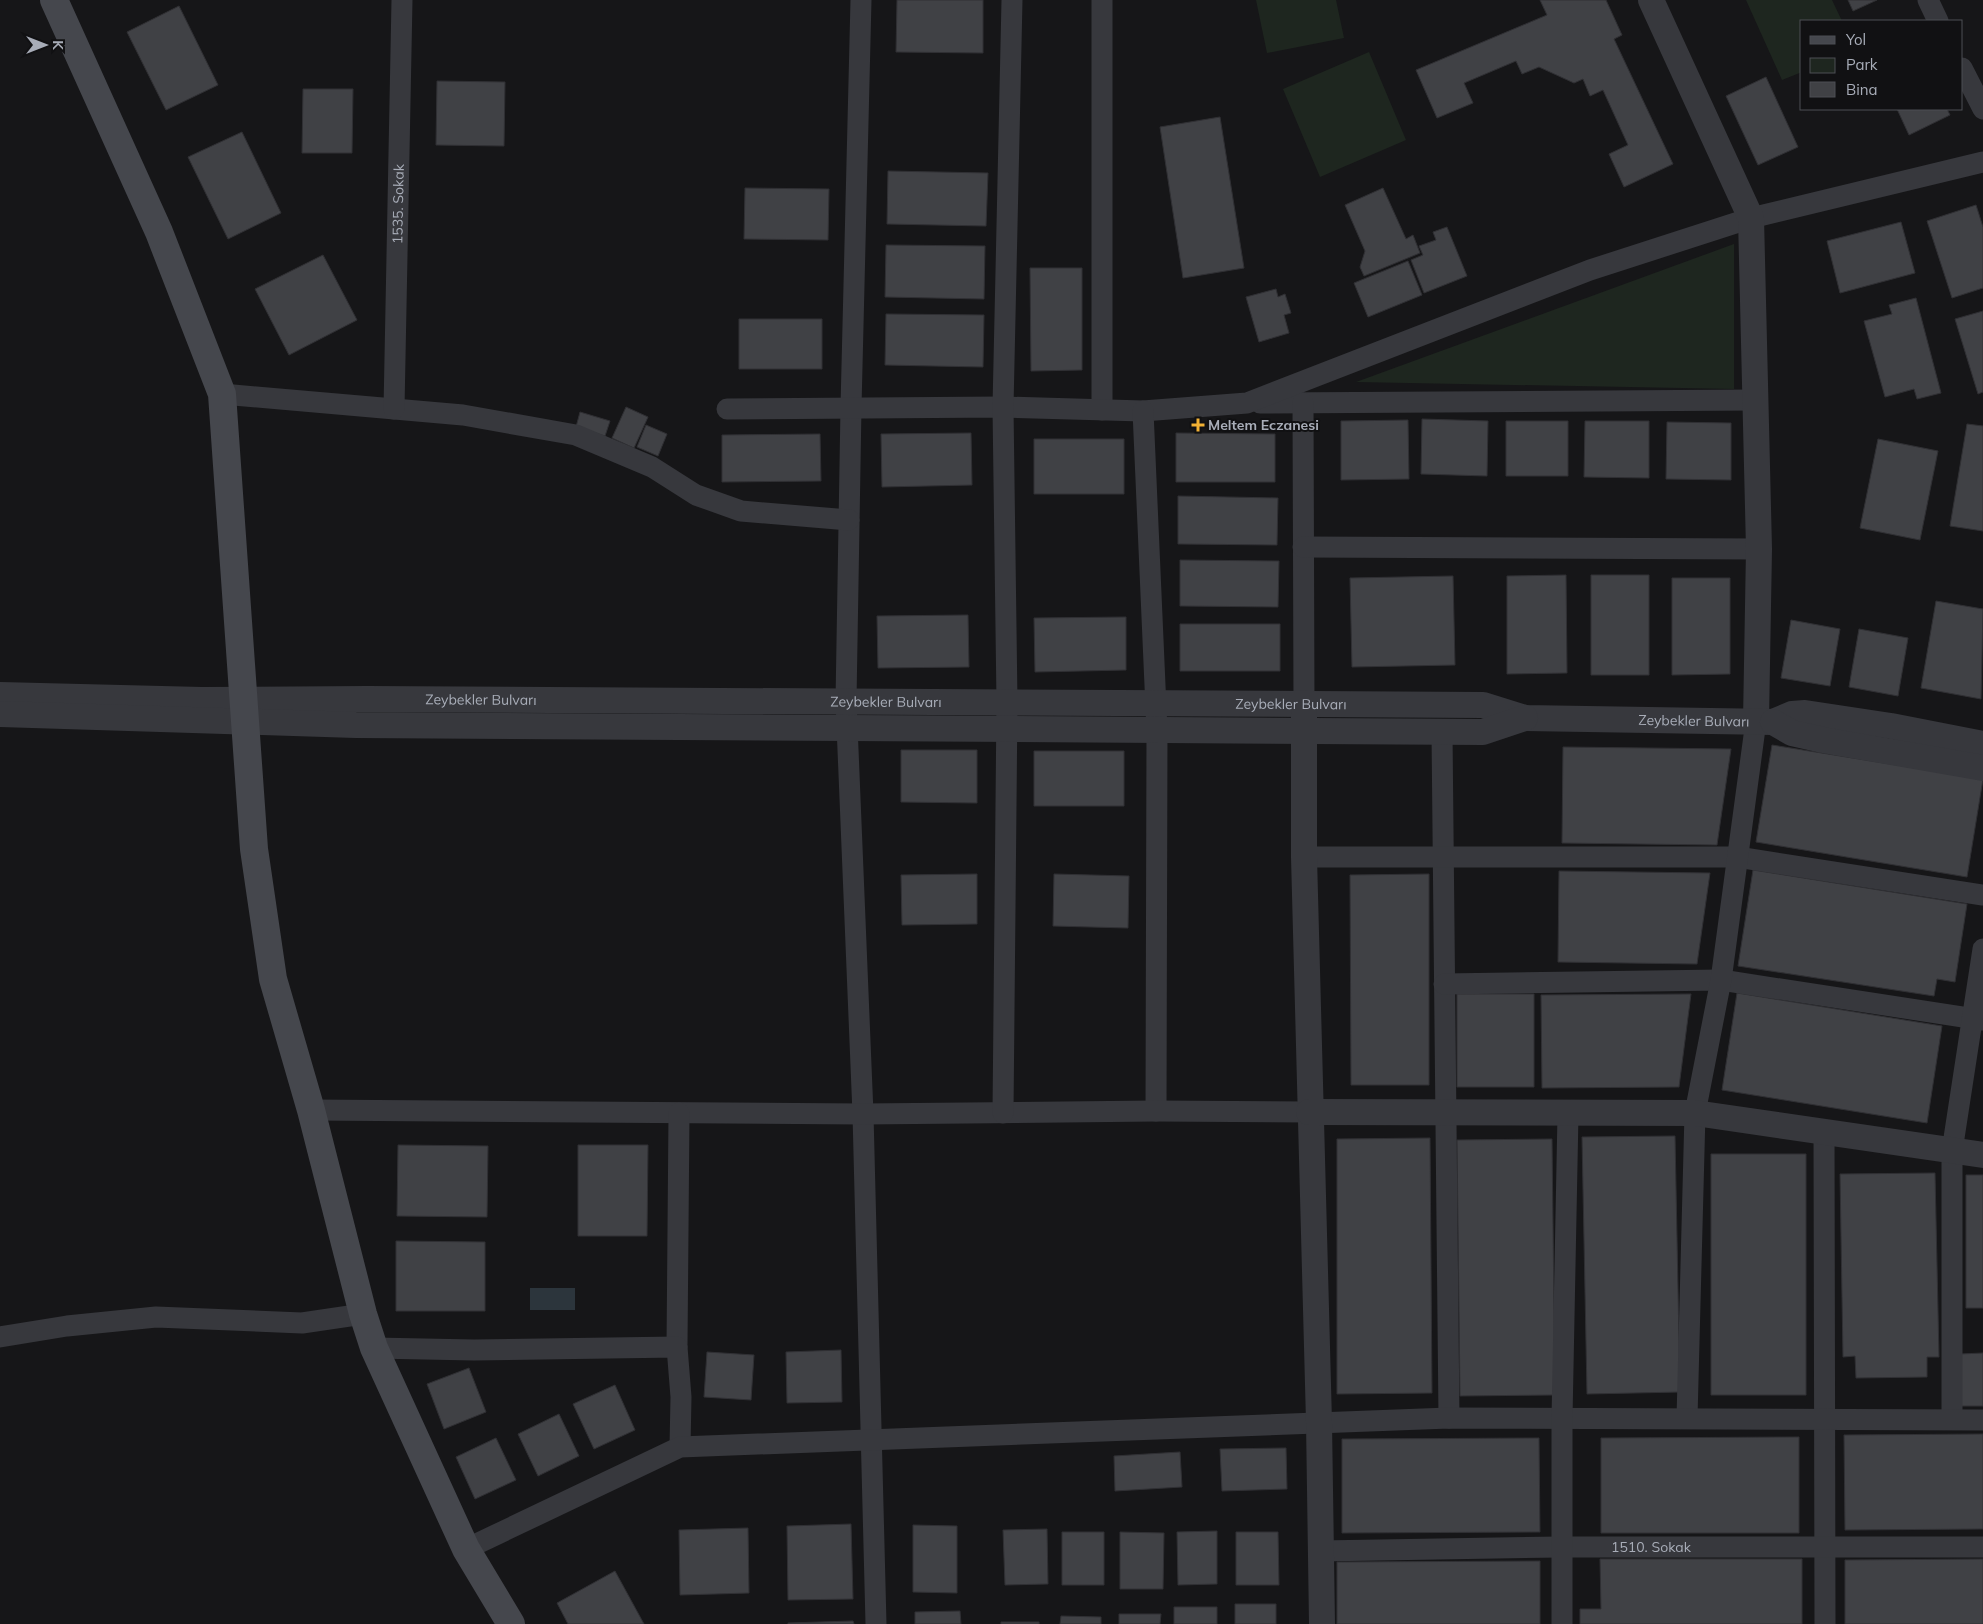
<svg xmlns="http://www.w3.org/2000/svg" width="1983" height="1624" font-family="Mulish,sans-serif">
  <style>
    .green { fill: #1e261f }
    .water { fill: #2c353c }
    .building { fill: #404145; stroke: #303034 }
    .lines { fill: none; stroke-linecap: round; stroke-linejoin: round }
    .minor { stroke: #37383d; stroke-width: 21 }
    .tertiary { stroke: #37383d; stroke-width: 26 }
    .secondary { stroke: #45474d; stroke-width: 28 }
    .poi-dot { fill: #f2b134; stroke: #111113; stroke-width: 2 }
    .labels { text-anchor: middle; stroke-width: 4; stroke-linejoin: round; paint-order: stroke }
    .street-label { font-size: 14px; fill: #a8adb8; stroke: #111113 }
    .poi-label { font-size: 14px; font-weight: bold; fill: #a8adb8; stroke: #111113; text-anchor: start }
  </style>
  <rect width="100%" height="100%" fill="#161618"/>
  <path class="green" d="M1256,0H1336L1344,38L1267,53Z
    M1746,0H1832L1842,21H1802V72L1782,80Z
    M1369,52L1406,140L1320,177L1283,89Z
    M1734,244V389L1356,382Z"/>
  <path class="water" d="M530,1288H575V1310H530Z"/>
  <path class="building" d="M897,0H983V53L896,52Z
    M1540,0H1606L1622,35L1614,39L1673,164L1624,187L1609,154L1628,145L1603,90L1590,96L1583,79L1574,83L1539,67L1522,74L1516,61L1464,83L1473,103L1437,118L1416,70L1547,15Z
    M1848,0H1877L1853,11Z
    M179,6L218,85L166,110L127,32Z
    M1766,77L1798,147L1758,165L1726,96Z
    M437,81L505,82L504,146L436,145Z
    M303,89H353L352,153H302Z
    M1897,109H1947L1950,115L1909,135Z
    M1220,117L1244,268L1183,278L1160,127Z
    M242,132L281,213L228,239L188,157Z
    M888,171L988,173L986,226L887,224Z
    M745,188L829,189L828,240L744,239Z
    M1383,188L1406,239L1413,235L1420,253L1364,276L1360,267L1365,251L1345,205Z
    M1976,205L1983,227V288L1952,298L1927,221Z
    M1901,222L1915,273L1840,293L1827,241Z
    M1447,227L1467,276L1424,293L1411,260L1423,255L1419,246L1436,240L1433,232Z
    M886,245L985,246L984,299L885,297Z
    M323,255L357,320L289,355L255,289Z
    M1408,261L1422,295L1368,317L1354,283Z
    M1030,268H1082V370L1031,371Z
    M1276,289L1278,297L1285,294L1291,313L1284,315L1289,333L1259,342L1246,297Z
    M1916,298L1941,393L1917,399L1914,389L1885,397L1864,321L1892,314L1889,305Z
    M1983,311V392L1978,394L1955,319Z
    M886,314L984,315L983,367L885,365Z
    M739,319H822V369H739Z
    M626,407L648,417L634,448L612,438Z
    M580,412L610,421L605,436L576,427Z
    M1422,419L1488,421L1487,476L1421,474Z
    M1408,420L1409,479L1341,480V421Z
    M1506,421H1568V476H1506Z
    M1585,421H1649V478L1584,477Z
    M1667,422L1731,423V480L1666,479Z
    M1967,424L1983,426V531L1950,526Z
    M646,425L667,434L658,456L637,447Z
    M971,433L972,485L882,487L881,434Z
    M1176,433L1275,434V482H1176Z
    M820,434L821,481L722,482V435Z
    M1034,439H1124V494H1034Z
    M1878,439L1938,451L1920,540L1860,528Z
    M1178,496L1278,498L1277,545L1178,544Z
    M1180,560L1279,561L1278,607L1180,606Z
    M1566,575L1567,673L1507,674V576Z
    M1591,575H1649V675H1591Z
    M1453,576L1455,665L1352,667L1350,578Z
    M1672,578H1730V674L1672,675Z
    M1936,601L1983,609L1981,699L1921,688Z
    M968,615L969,667L878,668L877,616Z
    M1126,617V670L1035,672L1034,618Z
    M1791,620L1840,629L1830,686L1781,678Z
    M1180,624H1280V671H1180Z
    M1859,629L1908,638L1898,696L1849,687Z
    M1772,745L1983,779L1967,877L1756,842Z
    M1563,747L1731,749L1717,845L1562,843Z
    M901,750H977V803L901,802Z
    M1034,751H1124V806H1034Z
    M1753,870L1967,904L1955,982L1937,979L1934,996L1738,966Z
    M1559,871L1710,873L1697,964L1558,962Z
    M977,874V924L902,925L901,875Z
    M1054,874L1129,876L1128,928L1053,926Z
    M1429,874V1085H1351L1350,875Z
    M1737,993L1942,1026L1927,1123L1722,1090Z
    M1457,994H1534V1087H1457Z
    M1691,994L1679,1087L1542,1088L1541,995Z
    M1675,1136L1680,1392L1587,1394L1582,1137Z
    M1430,1138L1432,1393L1337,1394V1139Z
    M1552,1139L1555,1395L1460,1396L1457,1140Z
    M398,1145L488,1146L487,1217L397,1216Z
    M578,1145H648L647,1236H578Z
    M1711,1154H1806V1395H1711Z
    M1935,1173L1939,1357H1927V1377L1856,1378L1855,1356L1843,1357L1840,1174Z
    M1966,1175H1983V1308H1966Z
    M396,1241L485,1242V1311H396Z
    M841,1350L842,1402L787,1403L786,1352Z
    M707,1352L754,1355L751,1400L704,1397Z
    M1983,1353V1406H1961L1960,1354Z
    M469,1368L486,1412L444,1429L427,1384Z
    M615,1385L635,1430L594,1449L573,1404Z
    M559,1414L579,1456L538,1476L518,1434Z
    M1983,1434V1529L1845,1530L1844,1435Z
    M1799,1437V1533H1601V1438Z
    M496,1438L516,1480L475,1499L456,1457Z
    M1539,1438L1540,1532L1342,1533V1439Z
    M1286,1448L1287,1489L1222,1491L1220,1449Z
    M1180,1452L1182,1487L1115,1491L1114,1456Z
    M851,1524L853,1599L788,1600L787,1526Z
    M913,1525L957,1526V1593L913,1592Z
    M748,1528L749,1593L680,1595L679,1530Z
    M1047,1529L1048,1584L1005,1585L1003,1530Z
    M1217,1531V1584L1178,1585L1177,1532Z
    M1062,1532H1104V1585H1062Z
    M1120,1532L1164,1533L1163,1589H1120Z
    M1236,1532H1278L1279,1585H1236Z
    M1600,1559H1802V1624H1580V1609H1601Z
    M1983,1559V1624H1845V1560Z
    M1540,1561V1624H1337V1562Z
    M615,1571L644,1624H568L557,1603Z
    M1235,1604H1276V1624H1235Z
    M1174,1607H1217V1624H1174Z
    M960,1611L961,1624H915V1612Z
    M1119,1614H1161L1160,1624H1119Z
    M1061,1616L1101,1617V1624H1060Z
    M853,1621L854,1624H788V1623Z
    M1001,1622H1039V1624H1001Z"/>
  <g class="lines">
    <g class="minor">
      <path d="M861,0L851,407L846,701L863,1114L876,1624"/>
      <path d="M1102,0V410"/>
      <path d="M1928,0L1938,21"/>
      <path d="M1962,68L1983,109"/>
      <path d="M222,394L463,415L576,435L652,467L696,495L741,511L849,520"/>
      <path d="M1260,403L1756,400"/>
      <path d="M1303,403L1304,704"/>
      <path id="s1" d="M394,409L402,0"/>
      <path d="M727,409L1003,407L1143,411L1247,403L1590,270L1751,218L1983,162"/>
      <path d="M1143,411L1157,731L1156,1111"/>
      <path d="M1303,547L1759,549"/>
      <path d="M1442,732L1449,1418"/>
      <path d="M1304,857H1737L1983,895"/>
      <path d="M1444,984L1721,980L1983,1020"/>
      <path d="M311,1110L863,1114L1156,1111L1309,1112"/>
      <path d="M1003,1113L1007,702L1003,407L1012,0"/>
      <path d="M1824,1130L1825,1624"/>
      <path d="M0,1337L67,1326L156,1317L302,1323L363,1314"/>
      <path d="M677,1347L679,1113"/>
      <path d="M374,1348L474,1350L677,1347L681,1397L680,1447"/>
      <path d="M1687,1418L1695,1113L1721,980L1756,721"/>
      <path d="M1952,1419V1151L1983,949"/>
      <path d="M466,1549L680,1447L1449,1418L1983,1420"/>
      <path id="s2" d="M1320,1551L1560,1547H1983"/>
      <path d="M1562,1624V1418L1568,1114"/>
    </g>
    <g class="tertiary">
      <path d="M1651,0L1751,218L1759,549L1756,721"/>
      <path id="s3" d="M0,695L202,700L367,699L1483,705L1525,718L1773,722L1792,714L1805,713L1891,726L1983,744"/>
      <path d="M0,714L356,725L1483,732L1525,718"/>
      <path d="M1304,715V857L1319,1422L1322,1624"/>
      <path d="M1773,722L1792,733L1823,740L1983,768"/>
      <path d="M1309,1112L1695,1113L1983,1155"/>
    </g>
    <path class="secondary" d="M54,0L159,232L222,394L254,849L273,979L311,1110L363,1314L374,1348L466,1549L511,1624"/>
  </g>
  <path class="poi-dot" d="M1195.5 417.5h5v5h5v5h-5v5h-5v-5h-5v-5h5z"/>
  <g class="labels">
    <g class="street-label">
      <text dy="5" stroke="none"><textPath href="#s1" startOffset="205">1535. Sokak</textPath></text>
      <text dy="5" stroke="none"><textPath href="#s3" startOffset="481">Zeybekler Bulvarı</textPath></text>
      <text dy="5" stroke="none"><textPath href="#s3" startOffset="886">Zeybekler Bulvarı</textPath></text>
      <text dy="5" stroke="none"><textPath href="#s3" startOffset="1291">Zeybekler Bulvarı</textPath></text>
      <text dy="5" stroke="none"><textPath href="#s3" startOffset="1696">Zeybekler Bulvarı</textPath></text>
      <text dy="5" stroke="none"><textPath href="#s2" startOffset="331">1510. Sokak</textPath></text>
    </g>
    <g class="poi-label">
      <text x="1208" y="430">Meltem Eczanesi</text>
    </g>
  </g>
  <rect x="1800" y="20" width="162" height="90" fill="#111113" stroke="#4d4f55"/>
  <rect x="1810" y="36" width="25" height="8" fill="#45474d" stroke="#4d4f55"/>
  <text x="1846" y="45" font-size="15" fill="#a8adb8">Yol</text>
  <rect x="1810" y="58" width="25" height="15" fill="#1e261f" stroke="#4d4f55"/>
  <text x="1846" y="70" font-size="15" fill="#a8adb8">Park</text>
  <rect x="1810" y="82" width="25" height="15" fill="#404145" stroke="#4d4f55"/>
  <text x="1846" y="95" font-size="15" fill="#a8adb8">Bina</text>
  <g transform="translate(45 45) rotate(90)" stroke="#111113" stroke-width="4" paint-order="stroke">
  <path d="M0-4L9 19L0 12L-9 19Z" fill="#a8adb8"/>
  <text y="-8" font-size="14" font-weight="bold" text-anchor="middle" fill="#a8adb8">K</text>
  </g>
</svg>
